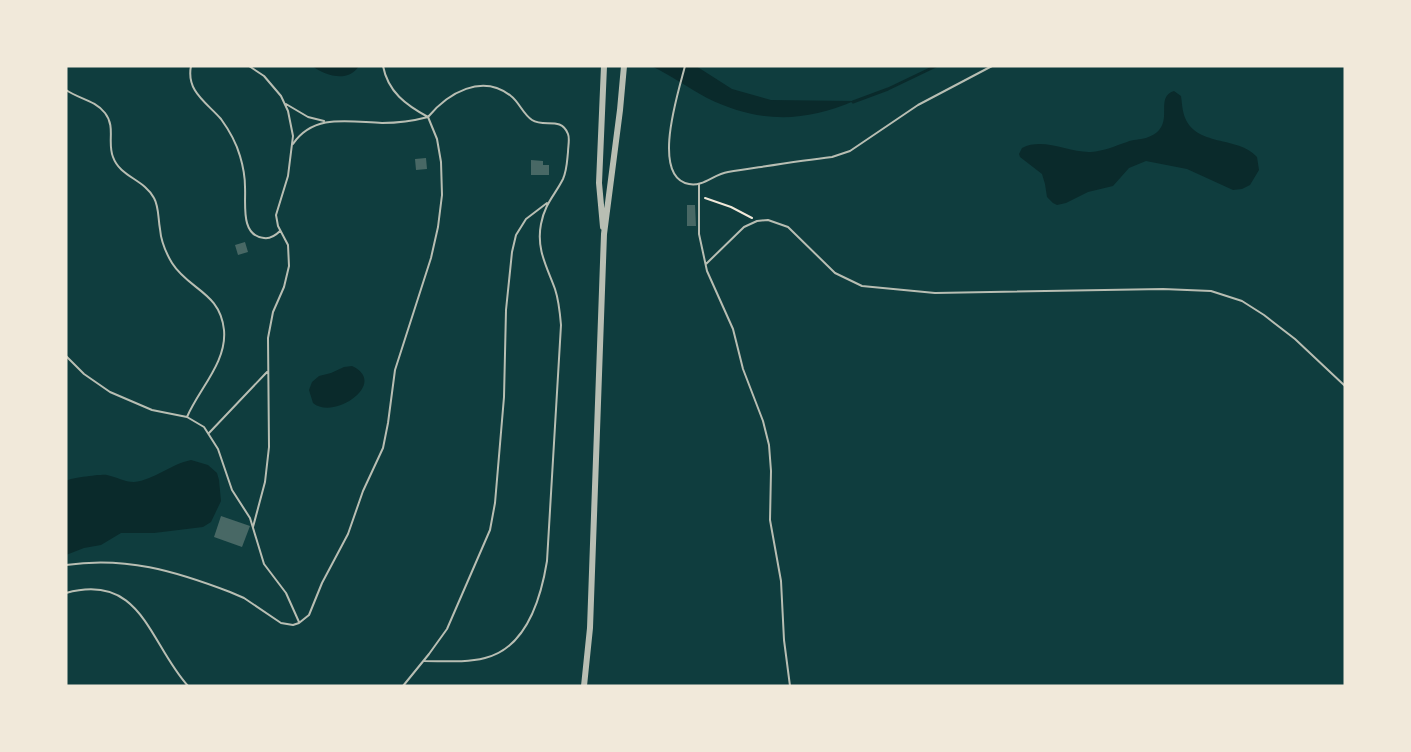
<svg xmlns="http://www.w3.org/2000/svg" width="1411" height="752" font-family="Mulish,sans-serif">
  <style>
    .water { fill: #0a2a2b }
    .lines { fill: none; stroke-linecap: round; stroke-linejoin: round }
    .stream { stroke: #0a2a2b; stroke-width: 3 }
    .building { fill: #486865 }
    .path { stroke: #f1e9da; stroke-width: 2 }
    .service { stroke: #b8beb3; stroke-width: 2 }
    .tertiary { stroke: #b8beb3; stroke-width: 6 }
  </style>
  <rect width="100%" height="100%" fill="#0f3d3e"/>
  <path class="water" d="M312,66H359C348,83 326,76 312,66Z
    M651,66H696L732,89L771,100L854,101C803,123 758,123 707,98C688,88 671,75 651,66Z
    M1174,91L1181,96C1182,102 1182,109 1184,115C1195,148 1238,135 1257,157L1259,170L1250,185L1242,189L1233,190L1187,169L1146,161L1129,168L1113,186L1088,192L1066,203L1057,205L1053,203L1047,197L1045,184L1042,174L1020,157L1019,154L1022,148C1044,137 1069,153 1091,152C1104,151 1115,146 1127,142C1133,139 1140,140 1146,138C1179,127 1152,98 1174,91Z
    M352,366C389,383 334,421 313,403L309,390L312,382L319,376L331,373L344,367Z
    M191,460L208,465L217,473L219,480L221,501L211,522L203,527L154,533H121L101,545L84,548L66,555V481C70,478 102,474 107,475C117,477 124,482 134,482C154,480 171,464 191,460Z"/>
  <g class="lines">
    <path class="stream" d="M853,102L888,89L936,66"/>
  </g>
  <path class="building" d="M426,158L427,169L416,170L415,159Z
    M531,160L543,161V165H549V175H531Z
    M687,205H695L696,226H687Z
    M245,242L248,252L238,255L235,245Z
    M221,516L250,526L242,547L214,537Z"/>
  <g class="lines">
    <path class="path" d="M705,198L731,207L752,218"/>
    <path class="service" d="M191,66C186,91 206,102 221,119C229,130 236,142 240,156C243,166 245,177 245,187C246,203 240,236 264,238C271,239 276,235 280,231
      M249,66L264,76L281,96L288,111L293,136L288,176L276,215L278,226L288,245L289,266L284,287L273,312L268,338L269,447L265,482L253,527
      M383,66C388,92 406,105 428,117
      M685,66C679,90 650,177 689,184C703,187 714,174 728,172C762,167 797,161 832,157L850,151L918,105L992,66
      M66,90C79,99 95,100 105,113C116,127 107,142 113,157C120,177 144,179 154,198C159,207 158,218 160,229C161,241 166,253 172,263C189,290 220,292 224,330C227,362 199,389 187,417
      M286,104L308,117L324,121
      M293,144C314,113 350,122 382,123C398,123 413,121 428,117
      M699,184V234L707,271L733,329L743,369L763,421L769,445L771,471L770,520L781,581L784,640L790,686
      M706,264L744,227L757,221L768,220L788,227L835,273L862,286L935,293L1163,289L1211,291L1242,301L1264,315L1295,339L1345,386
      M66,356L84,374L110,392L152,410L187,417L204,427L218,449L232,490L250,518L264,564L286,593L299,622
      M209,433L267,372
      M66,565C125,556 175,571 230,592L244,598L281,623L293,625L299,623L309,615L322,583L348,534L363,491L383,448L388,423L395,370L431,258L438,227L442,195L441,162L437,139L428,117C448,93 482,73 511,96C519,102 523,114 532,120C544,128 561,116 568,134C570,139 568,146 568,152C567,161 567,170 563,179C555,195 545,203 541,224C536,249 547,267 555,289C559,301 560,313 561,325L547,561C541,598 526,648 485,658C466,663 444,661 424,661
      M66,593C142,572 149,643 188,686
      M403,686L429,654L447,629L490,530L495,503L504,397L506,310L512,252L516,235L526,219L547,203"/>
    <path class="tertiary" d="M603,227L599,183L604,66
      M584,686L590,628L604,234L620,110L624,66"/>
  </g>
  <rect width="1411" height="752" fill="none" stroke="#f1e9da" stroke-width="135"/>
</svg>
